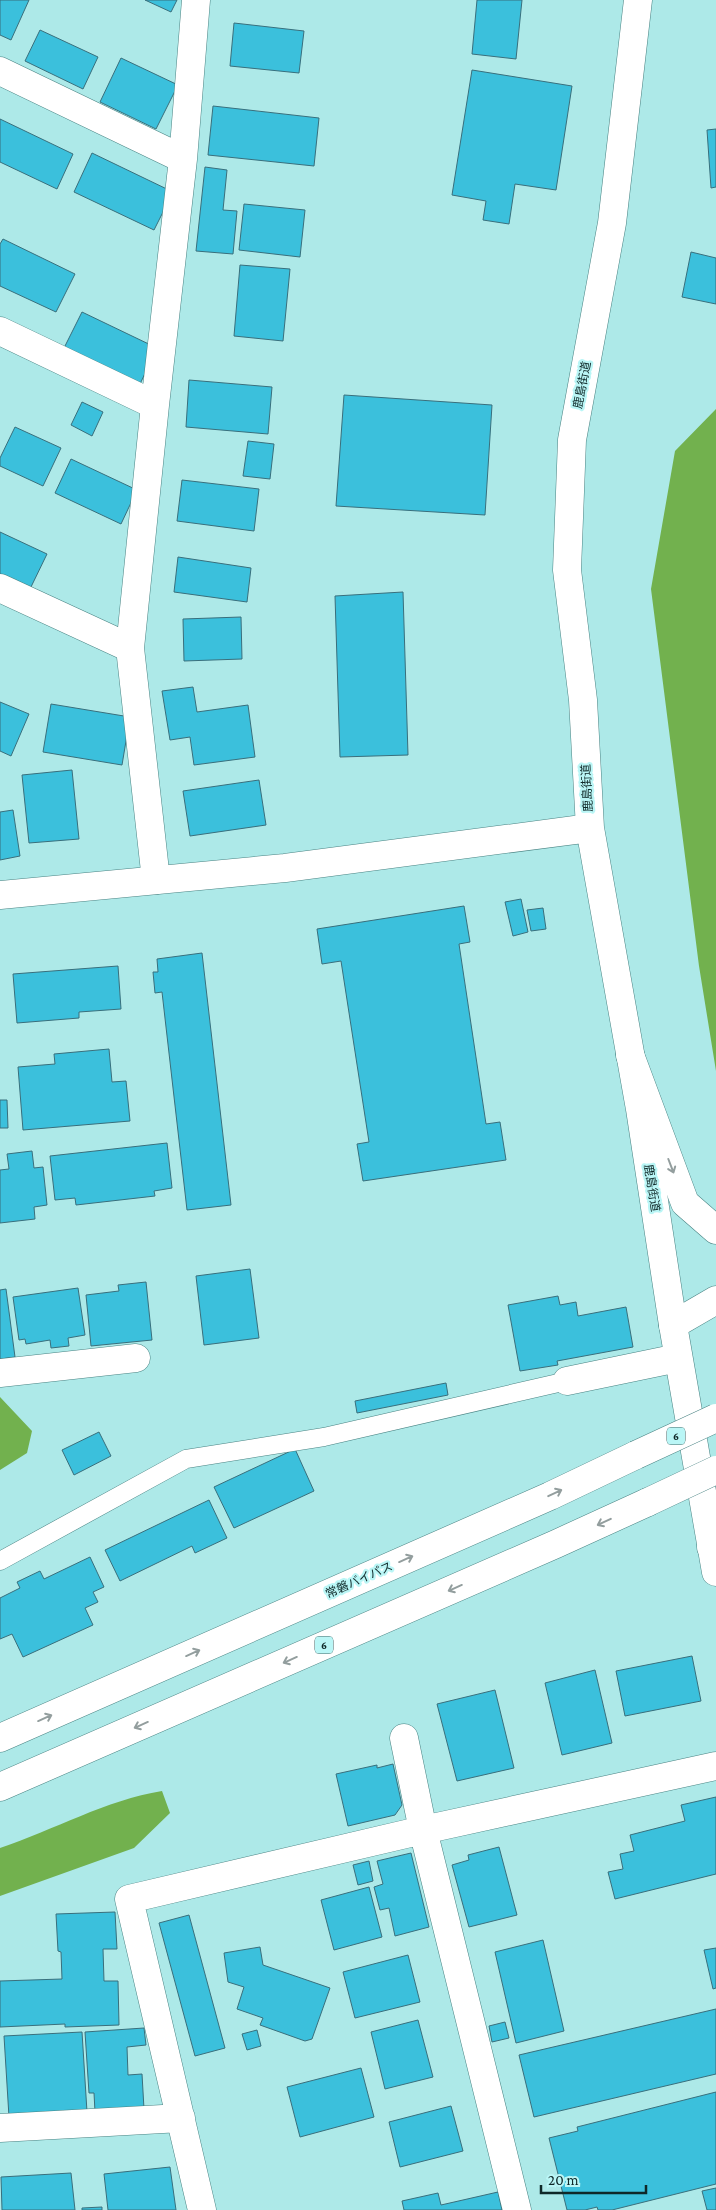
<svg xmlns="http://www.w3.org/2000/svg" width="716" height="2210" font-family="'Crimson Pro','Noto Sans JP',serif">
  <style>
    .forest { fill: #72b14e }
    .building { fill: #3bc0dc; stroke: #396f7c }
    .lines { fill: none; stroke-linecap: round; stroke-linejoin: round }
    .service-casing { stroke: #498383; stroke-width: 19 }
    .minor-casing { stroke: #498383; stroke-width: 29 }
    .tertiary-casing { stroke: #498383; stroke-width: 29 }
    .trunk-casing { stroke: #498383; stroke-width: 29 }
    .service { stroke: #fff; stroke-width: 18 }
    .minor { stroke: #fff; stroke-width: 28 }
    .tertiary { stroke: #fff; stroke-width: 28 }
    .trunk { stroke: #fff; stroke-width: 28 }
    .trunk-bridge-casing { stroke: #498383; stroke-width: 29; stroke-linecap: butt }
    .trunk-bridge { stroke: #fff; stroke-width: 28 }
    .oneway { stroke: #939e9e }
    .labels { text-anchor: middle; stroke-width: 4.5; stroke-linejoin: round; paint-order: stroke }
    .shield { fill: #baf6f6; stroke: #426666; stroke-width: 1 }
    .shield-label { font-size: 11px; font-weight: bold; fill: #0f2828 }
    .street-label { font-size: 12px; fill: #0f2828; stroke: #baf6f6 }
  </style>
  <rect width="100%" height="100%" fill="#ade9e8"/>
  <path class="forest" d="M716,409V1071L699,966L651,589L675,451Z
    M0,1397L32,1431L27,1453L0,1470Z
    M162,1791L170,1813L134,1848L0,1896V1848C54,1830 106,1800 162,1791Z"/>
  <path class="building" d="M0,0H29L11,40L0,35Z
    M145,0H177L171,12Z
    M477,0H522L516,59L472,54Z
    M234,23L304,31L299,73L230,66Z
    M40,30L98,57L83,89L25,61Z
    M121,58L178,85L156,129L100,102Z
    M472,70L572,86L556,190L515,184L509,224L483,220L486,201L452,195Z
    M213,106L319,118L314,166L208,155Z
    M0,119L73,154L57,189L0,162Z
    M716,129V187L711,188L707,130Z
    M92,153L173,192L154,230L74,192Z
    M205,167L227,170L223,210L237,211L233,254L196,251Z
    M244,204L305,210L300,257L239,250Z
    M3,239L75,274L56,312L0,286V244Z
    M691,252L716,258V304L682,297Z
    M240,265L290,269L283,341L234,336Z
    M82,312L157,348L140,384L64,348Z
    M189,380L272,387L268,434L186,427Z
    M344,395L492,405L485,515L336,506Z
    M82,402L103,412L92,436L71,425Z
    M15,427L61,448L43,486L0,466V458Z
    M248,441L274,444L270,479L243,476Z
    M71,459L137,490L121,524L55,493Z
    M182,480L259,489L254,531L177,521Z
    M0,532L47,554L30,589L0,575Z
    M178,557L251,568L247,602L174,592Z
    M403,592L408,755L340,757L335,596Z
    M241,617L242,659L184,661L183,619Z
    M193,687L197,712L248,705L255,757L194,765L190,737L170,740L162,691Z
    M0,702L29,714L11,756L0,751Z
    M51,704L130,717L122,765L43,752Z
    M72,770L79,839L29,843L22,775Z
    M259,780L266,825L190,836L183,791Z
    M13,810L20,856L0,860V812Z
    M521,899L528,932L513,936L505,902Z
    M464,906L470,942L459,944L486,1124L500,1122L506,1160L363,1181L357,1144L369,1142L341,961L322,964L317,929Z
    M543,908L546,929L531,931L527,910Z
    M202,953L231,1205L187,1210L162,992L155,993L153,972H158L157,959Z
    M118,966L121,1009L79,1012V1018L17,1023L13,974Z
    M109,1049L112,1082L126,1081L130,1121L23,1130L18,1067L55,1064L54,1054Z
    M0,1100H7L8,1128H0Z
    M167,1143L172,1188L154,1191L155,1196L76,1205L75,1198L55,1200L50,1156Z
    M32,1151L34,1168L43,1167L47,1205L34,1207L35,1219L0,1223V1170L9,1169L7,1154Z
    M250,1269L259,1338L204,1345L196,1276Z
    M146,1282L152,1340L91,1346L86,1295L119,1291L118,1285Z
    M78,1288L85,1335L68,1338L69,1346L51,1348L50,1340L26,1344L25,1339L19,1340L13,1297Z
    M6,1289L15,1357L0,1359V1290Z
    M558,1296L560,1305L576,1302L578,1316L626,1307L633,1347L557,1361L558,1365L520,1371L508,1305Z
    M446,1383L448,1395L357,1413L355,1401Z
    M99,1432L111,1456L74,1475L62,1450Z
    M295,1449L314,1491L234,1528L214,1487Z
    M209,1500L227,1538L195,1553L192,1546L120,1581L105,1550Z
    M90,1557L104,1587L93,1592L98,1602L85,1608L93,1625L23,1657L12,1634L0,1639V1598L20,1588L17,1582L40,1571L44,1579Z
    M692,1656L701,1701L625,1716L616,1671Z
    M595,1670L612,1743L562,1755L545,1683Z
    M495,1690L514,1768L457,1781L437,1704Z
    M393,1764L402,1805L395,1815L348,1826L336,1774L377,1765V1768Z
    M716,1797V1874L615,1899L608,1872L623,1869L620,1854L634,1851L630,1835L685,1821L681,1805Z
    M499,1847L517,1915L469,1927L452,1865L469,1860L468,1855Z
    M411,1853L429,1927L395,1936L389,1908L380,1910L374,1887L383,1884L377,1861Z
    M369,1861L373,1881L358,1885L353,1865Z
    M369,1887L382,1937L334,1950L321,1900Z
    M115,1912L117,1949H103L104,1981H118L119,2025L65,2027V2024L0,2027V1981L62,1979L61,1952L58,1951L56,1914Z
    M189,1915L225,2048L195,2056L159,1923Z
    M543,1940L564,2031L516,2043L495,1952Z
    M260,1947L263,1965L330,1988L312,2039L305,2041L260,2025L263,2018L237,2009L244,1987L228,1982L224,1953Z
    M716,1948V1988L713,1989L704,1950Z
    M408,1955L420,2002L355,2018L343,1972Z
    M716,2009V2074L534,2117L519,2055Z
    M418,2020L433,2077L385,2089L371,2032Z
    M505,2022L509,2038L492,2042L489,2026Z
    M144,2028L146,2045L127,2047L128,2075L142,2074L144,2109L95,2112L94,2093H89L85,2032Z
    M257,2030L261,2046L247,2050L242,2034Z
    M82,2032L87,2112L9,2117L4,2036Z
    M361,2068L374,2117L300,2137L287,2087Z
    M716,2092V2184L612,2210H598L597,2207L585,2210H567L549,2138L578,2131L577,2127Z
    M451,2106L463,2151L400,2167L389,2122Z
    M170,2167L176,2210H108L104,2174Z
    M71,2173L75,2210H2L1,2177Z
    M716,2188V2210H707L702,2191Z
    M498,2192L502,2210H404L402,2201L438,2193L441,2205Z
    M102,2207V2210H82V2208Z"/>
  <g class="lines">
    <defs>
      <path id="service" d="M0,1561L186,1459L324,1437L567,1381"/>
      <path id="minor" d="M0,71L183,159
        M0,331L155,405
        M0,588L130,648
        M156,880L130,648L155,405L183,159L196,0
        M0,1373L136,1358
        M567,1381L678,1358
        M404,1738L423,1830L517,2210
        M0,2128L181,2118
        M202,2210L129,1899L423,1830L716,1766"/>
      <path id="tertiary" d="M638,0L612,223L572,440L567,570L583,700L590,828L640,1109L673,1325L716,1572
        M0,895L285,868L590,828"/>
      <path id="trunk" d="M630,1055L685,1203L716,1230
        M673,1325L716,1300
        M711,1547H716
        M0,1738L550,1496L636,1455
        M0,1787L556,1544L648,1502"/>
    </defs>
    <use href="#service" class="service-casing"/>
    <use href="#minor" class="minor-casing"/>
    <use href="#tertiary" class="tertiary-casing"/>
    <use href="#trunk" class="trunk-casing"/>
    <use href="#service" class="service"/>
    <use href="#minor" class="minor"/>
    <use href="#tertiary" class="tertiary"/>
    <use href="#trunk" class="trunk"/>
    <defs>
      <path id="trunk-bridge" d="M636,1455L716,1418
        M648,1502L716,1470"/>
    </defs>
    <use href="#trunk-bridge" class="trunk-bridge-casing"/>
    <use href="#trunk-bridge" class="trunk-bridge"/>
  </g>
  <defs><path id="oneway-shaft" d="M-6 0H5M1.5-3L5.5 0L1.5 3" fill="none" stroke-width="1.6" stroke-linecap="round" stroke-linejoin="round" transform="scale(1.25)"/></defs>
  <g class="oneway">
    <use href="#oneway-shaft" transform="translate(671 1166) rotate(69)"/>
    <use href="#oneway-shaft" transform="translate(555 1493) rotate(-25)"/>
    <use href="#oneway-shaft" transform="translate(604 1522) rotate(155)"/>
    <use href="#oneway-shaft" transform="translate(406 1559) rotate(-24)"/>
    <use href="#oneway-shaft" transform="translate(455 1588) rotate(156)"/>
    <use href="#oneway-shaft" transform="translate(193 1653) rotate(-24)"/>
    <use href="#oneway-shaft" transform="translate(290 1660) rotate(156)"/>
    <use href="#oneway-shaft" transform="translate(45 1718) rotate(-24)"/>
    <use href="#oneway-shaft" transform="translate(141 1725) rotate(156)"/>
  </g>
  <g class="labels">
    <g class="shield">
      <rect x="667" y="1427.5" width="18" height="17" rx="4"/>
      <rect x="315" y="1636.5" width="18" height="17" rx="4"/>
    </g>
    <g class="shield-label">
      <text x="676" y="1440">6</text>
      <text x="324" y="1649">6</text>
    </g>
    <g class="street-label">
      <text transform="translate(582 385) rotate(-79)" y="4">鹿島街道</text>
      <text transform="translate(587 788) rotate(-93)" y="4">鹿島街道</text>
      <text transform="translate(652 1188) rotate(81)" y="4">鹿島街道</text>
      <text transform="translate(359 1580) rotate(-24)" y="4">常磐バイパス</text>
    </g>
  </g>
  <path d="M541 2185v8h105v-8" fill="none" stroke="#0f2828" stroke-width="2.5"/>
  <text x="548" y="2185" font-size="15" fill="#0f2828" stroke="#baf6f6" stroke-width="4" paint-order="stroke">20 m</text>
</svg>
